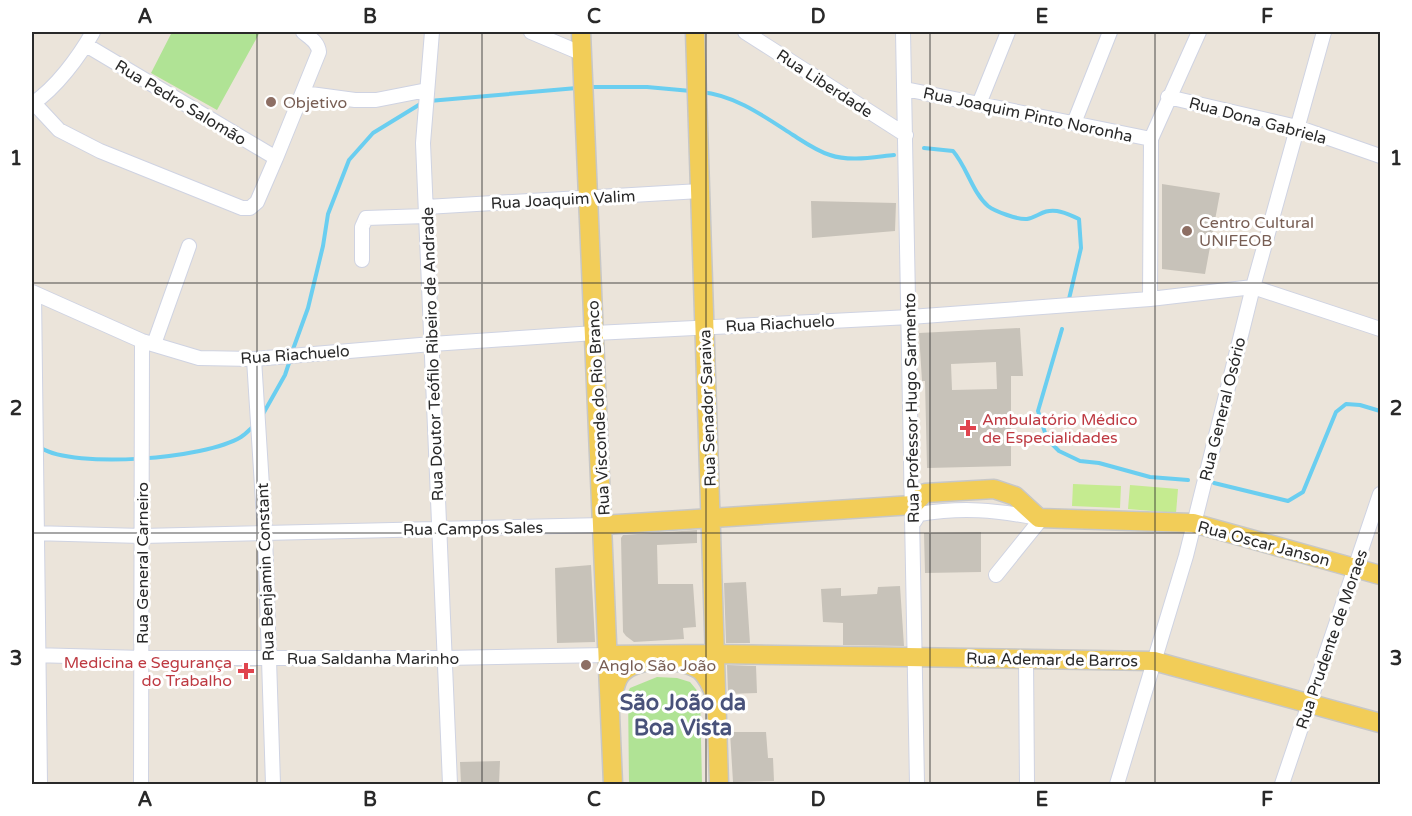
<svg xmlns="http://www.w3.org/2000/svg" width="1412" height="816" font-family="'Varela Round',sans-serif">
  <style>
    .green { fill: #b0e395 }
    .pitch { fill: #c5eb90 }
    .lines { fill: none; stroke-linecap: round; stroke-linejoin: round }
    .stream { stroke: #6acef0; stroke-width: 4 }
    .building { fill: #c7c2b9; fill-rule: evenodd }
    .minor-casing { stroke: #cfd3e2; stroke-width: 16 }
    .major-casing { stroke: #c7c7c7; stroke-width: 21 }
    .minor { stroke: #fff; stroke-width: 14 }
    .major { stroke: #f2cd58; stroke-width: 18 }
    .grid { fill: none; stroke: #292929; stroke-width: 1.5; stroke-opacity: 0.55 }
    .education-dot { fill: #8d6e63; stroke: #fff; stroke-width: 2 }
    .health-dot { fill: #e0444e; stroke: #fff; stroke-width: 2 }
    .labels { text-anchor: middle; stroke-width: 6; stroke-linejoin: round; paint-order: stroke }
    .street-label { font-size: 16px; fill: #292929; stroke: #fff }
    .education-label { font-size: 16px; fill: #785e54; stroke: #fff; text-anchor: start }
    .health-label { font-size: 16px; fill: #be3a42; stroke: #fff; text-anchor: start }
    .district-label { font-size: 22px; font-weight: bold; fill: #49527a; stroke: #fff }
    .neatline { fill: none; stroke: #292929; stroke-width: 2 }
    .grid-label { font-size: 20px; text-anchor: middle; font-weight: bold; fill: #292929 }
  </style>
  <rect width="100%" height="100%" fill="#ebe4da"/>
  <path class="green" d="M172,32H260L217,110L151,73Z
    M657,677L677,678L690,682L700,694L702,784H629L628,692L630,688Z"/>
  <path class="pitch" d="M1073,484L1121,486L1120,508L1072,506Z
    M1130,485L1178,489L1176,513L1128,509Z"/>
  <g class="lines">
    <path class="stream" d="M588,87H647L691,91
      M701,92C735,95 765,117 793,135C804,142 817,151 830,155C850,162 874,157 894,155
      M429,101L577,88
      M924,148L953,151C967,167 972,192 988,206C994,211 1018,220 1027,219C1038,217 1043,209 1057,211C1065,212 1072,216 1079,219L1081,248L1069,299
      M1062,329L1038,411L1047,439L1059,451L1080,461L1099,463L1150,477L1188,480
      M292,352L308,308L323,246L328,214L349,160L373,133L422,103
      M263,414L285,375L290,360
      M41,448C75,469 205,459 241,437C246,434 250,429 255,425
      M1214,483L1288,501L1303,492L1336,412L1346,404L1360,405L1380,411"/>
  </g>
  <path class="building" d="M1162,184L1220,193L1205,274L1162,269Z
    M811,201L896,203L895,231L812,238Z
    M1020,328L1023,376H1011V466L927,468L925,381H922L919,333ZM996,362L997,389L952,390L951,364Z
    M697,530V543L657,545L658,584H693L696,627L683,628L684,639L634,642L626,636L623,632L621,538L623,535Z
    M981,532V572L925,573L924,533Z
    M591,565L595,642L557,643L555,568Z
    M746,582L750,643H726L724,583Z
    M900,586L904,646L843,645V623L823,622L821,589L841,588V596L877,594L878,587Z
    M727,665L756,666L757,693L728,694Z
    M730,732H766L768,758H773L774,781L733,782Z
    M500,761L499,784H461L460,762Z"/>
  <g class="lines">
    <defs>
      <path id="minor" d="M432,32L423,143L450,784
        M531,32L583,54
        M745,32L906,135
        M903,32L917,784
        M86,45L276,158
        M905,89L1151,139
        M303,93L355,100H376L427,90
        M1168,97L1297,127L1380,156
        M32,101L59,130L100,151L242,208H250L257,202L276,158L319,52C318,42 310,38 303,32
        M32,104C56,88 79,57 93,32
        M979,104L1008,32
        M1074,123L1110,32
        M426,207L700,191
        M362,260V227L366,218L426,216
        M32,292L142,341L199,358L254,359L432,344L595,333L910,317L1150,299L1253,287L1380,329
        M34,293L40,784
        M1150,299L1151,139L1199,32
        M154,344L189,246
        M254,359L265,534L273,784
        M914,522L919,514C963,507 995,510 1038,518
        M32,533L142,536L603,525
        M996,575L1042,518
        M32,655L143,658H445L608,655
        M1026,658L1027,784
        M141,784L142,341
        M1117,784L1186,556L1253,287L1324,32
        M1282,784L1380,494"/>
      <path id="major" d="M581,32L613,784
        M695,32L719,784
        M603,525L913,505L925,493L994,489L1015,496L1039,518L1193,523L1380,575
        M608,655L715,654L1154,661L1380,723
        M613,695C615,687 616,680 621,674C637,656 683,657 701,671C708,678 712,687 715,696"/>
    </defs>
    <use href="#minor" class="minor-casing"/>
    <use href="#major" class="major-casing"/>
    <use href="#minor" class="minor"/>
    <use href="#major" class="major"/>
  </g>
  <path class="grid" d="M257,32V784M482,32V784M706,32V784M930,32V784M1155,32V784M32,283H1380M32,533H1380"/>
  <g class="education-dot">
    <circle cx="271" cy="102" r="6"/>
    <circle cx="1187" cy="231" r="6"/>
    <circle cx="586" cy="665" r="6"/>
  </g>
  <g class="health-dot">
    <path d="M965 419h6v6h6v6h-6v6h-6v-6h-6v-6h6z"/>
    <path d="M243 662h6v6h6v6h-6v6h-6v-6h-6v-6h6z"/>
  </g>
  <g class="labels">
    <g class="street-label">
      <text transform="translate(825 83) rotate(33)" y="6">Rua Liberdade</text>
      <text transform="translate(181 102) rotate(31)" y="6">Rua Pedro Salomão</text>
      <text transform="translate(1028 114) rotate(12)" y="6">Rua Joaquim Pinto Noronha</text>
      <text transform="translate(1258 120) rotate(15)" y="6">Rua Dona Gabriela</text>
      <text transform="translate(563 199) rotate(-3)" y="6">Rua Joaquim Valim</text>
      <text transform="translate(780 323) rotate(-3)" y="6">Rua Riachuelo</text>
      <text transform="translate(295 354) rotate(-4)" y="6">Rua Riachuelo</text>
      <text transform="translate(432 354) rotate(-92)" y="6">Rua Doutor Teófilo Ribeiro de Andrade</text>
      <text transform="translate(598 408) rotate(-93)" y="6">Rua Visconde do Rio Branco</text>
      <text transform="translate(707 408) rotate(-92)" y="6">Rua Senador Saraiva</text>
      <text transform="translate(911 408) rotate(-91)" y="6">Rua Professor Hugo Sarmento</text>
      <text transform="translate(1222 409) rotate(-76)" y="6">Rua General Osório</text>
      <text transform="translate(473 528) rotate(-1)" y="6">Rua Campos Sales</text>
      <text transform="translate(1264 543) rotate(15)" y="6">Rua Oscar Janson</text>
      <text transform="translate(142 563) rotate(-90)" y="6">Rua General Carneiro</text>
      <text transform="translate(265 572) rotate(-92)" y="6">Rua Benjamin Constant</text>
      <text transform="translate(1331 639) rotate(-71)" y="6">Rua Prudente de Moraes</text>
      <text x="373" y="664">Rua Saldanha Marinho</text>
      <text transform="translate(1052 659) rotate(1)" y="6">Rua Ademar de Barros</text>
    </g>
    <g class="education-label">
      <text x="283" y="108">Objetivo</text>
      <text x="1199" y="228">Centro Cultural<tspan x="1199" dy="18">UNIFEOB</tspan></text>
      <text x="598" y="671">Anglo São João</text>
    </g>
    <g class="health-label">
      <text x="982" y="425">Ambulatório Médico<tspan x="982" dy="18">de Especialidades</tspan></text>
      <text x="232" y="668" text-anchor="end">Medicina e Segurança<tspan x="232" dy="18">do Trabalho</tspan></text>
    </g>
    <g class="district-label">
      <text x="683" y="710">São João da<tspan x="683" dy="25">Boa Vista</tspan></text>
    </g>
  </g>
  <rect width="1412" height="816" fill="none" stroke="#ffffff" stroke-width="66"/>
  <rect x="33" y="33" width="1346" height="750" class="neatline"/>
  <g class="grid-label">
    <text x="145" y="23">A</text>
    <text x="370" y="23">B</text>
    <text x="594" y="23">C</text>
    <text x="818" y="23">D</text>
    <text x="1042" y="23">E</text>
    <text x="1267" y="23">F</text>
    <text x="16" y="165">1</text>
    <text x="1396" y="165">1</text>
    <text x="16" y="415">2</text>
    <text x="1396" y="415">2</text>
    <text x="16" y="665">3</text>
    <text x="1396" y="665">3</text>
    <text x="145" y="806">A</text>
    <text x="370" y="806">B</text>
    <text x="594" y="806">C</text>
    <text x="818" y="806">D</text>
    <text x="1042" y="806">E</text>
    <text x="1267" y="806">F</text>
  </g>
</svg>
